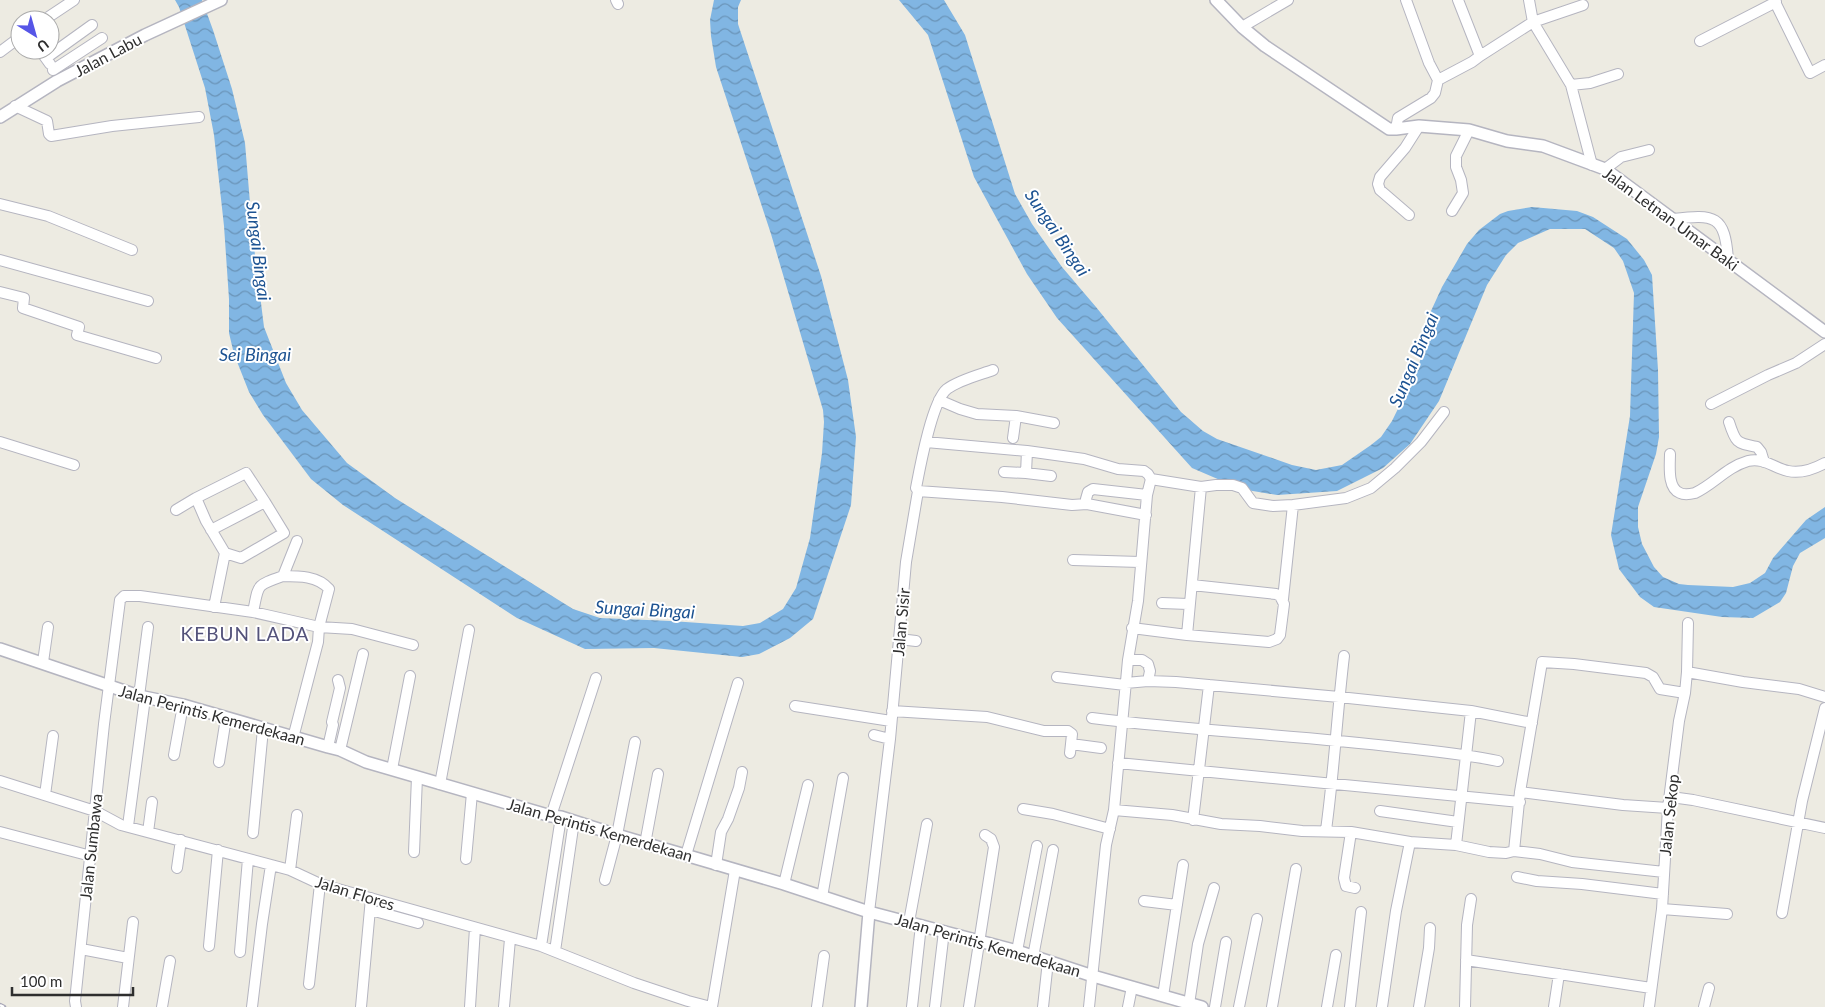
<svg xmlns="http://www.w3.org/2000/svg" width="1825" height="1007" font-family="Lato,sans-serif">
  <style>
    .water { fill: url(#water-waves) }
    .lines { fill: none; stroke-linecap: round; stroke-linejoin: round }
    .minor-casing { stroke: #b5b5c0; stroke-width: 12 }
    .tertiary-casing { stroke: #b5b5c0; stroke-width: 14 }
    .minor { stroke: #fff; stroke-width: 10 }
    .tertiary { stroke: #fff; stroke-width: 11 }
    .rail-casing { stroke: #a6a5b5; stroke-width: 4.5 }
    .rail { stroke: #fff; stroke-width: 2.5; stroke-dasharray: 8; stroke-linecap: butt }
    .labels { text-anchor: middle; stroke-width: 4; stroke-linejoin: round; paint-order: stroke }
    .street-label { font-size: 16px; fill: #2e2e2e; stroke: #fff }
    .water-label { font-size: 18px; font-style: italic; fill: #1d5392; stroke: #fff }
    .quarter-label { font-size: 19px; letter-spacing: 1px; fill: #53527a; stroke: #fff }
  </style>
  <defs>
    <pattern id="water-waves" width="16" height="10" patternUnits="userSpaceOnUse" patternTransform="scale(1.25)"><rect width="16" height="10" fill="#81b6e3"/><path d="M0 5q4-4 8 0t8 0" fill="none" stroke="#6a94b8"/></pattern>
  </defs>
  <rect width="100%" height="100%" fill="#edebe2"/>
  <path class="water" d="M175,0H202L213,30L232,89L245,143L253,239L264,327L286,383L302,410L347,463L395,498L573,609L600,618L671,621L743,626L760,623L783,609L796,588L810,538L822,453L824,422L823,410L771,234L716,67L711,36L710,20L714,0H741L738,7V24L821,276L848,380L856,437L851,505L813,619L790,638L759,654L742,657L654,648L585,649L517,618L343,505L311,479L263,415L249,392L234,354L229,333V299L224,226L214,135L205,88L179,7Z
    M899,0H944L965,35L1015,194L1032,224L1062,267L1096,307L1181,412L1203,431L1217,439L1292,465L1316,470L1342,465L1371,445L1381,437L1392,421L1417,370L1425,345L1431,311L1442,287L1467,244L1479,230L1500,214L1508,211L1532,207L1577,211L1593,217L1627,239L1644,260L1652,275L1658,370L1659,437L1656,454L1638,507V527L1642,544L1654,567L1663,577L1679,584L1688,585L1733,587L1750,583L1765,573L1773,558L1806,520L1825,507V538L1800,553L1793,566L1786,593L1780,602L1753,618L1722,617L1654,607L1640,597L1619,569L1611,535L1630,416L1634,293L1623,261L1614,248L1585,229H1550L1518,243L1506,255L1487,285L1439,401L1410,444L1383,468L1337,491L1277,495L1241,489L1192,468L1057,318L1027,274L974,177L928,35Z"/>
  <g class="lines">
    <defs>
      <path id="minor" d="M616,0L618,4
        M1406,0L1429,63L1438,80L1472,62L1480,56
        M1458,0L1480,56L1533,22L1583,5
        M1529,0L1533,22L1571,85
        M1774,0L1810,73L1825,65
        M44,20L74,0
        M1242,27L1288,0
        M1700,41L1776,2
        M40,50L50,64
        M0,52L20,37
        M46,58L92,25
        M53,70L102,38
        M15,106L47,121L49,134L51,136L112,126L199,117
        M1396,129L1398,118L1431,98L1435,93L1438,80
        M1592,165L1571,85L1590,83L1618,74
        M1605,169L1621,157L1649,150
        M0,204L48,216L132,250
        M1452,211L1463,193L1461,180L1456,167V156L1469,130
        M1409,215L1380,190L1378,184L1380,177L1405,148L1419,126
        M1673,219C1715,214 1725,215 1728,260
        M0,260L148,301
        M0,292L24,298L23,308L79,327L77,335L156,358
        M939,400L960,409L977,414L1016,416L1013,438
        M1711,404L1768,375L1796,363L1825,344
        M1016,416L1054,423
        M1729,422C1736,444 1737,443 1757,447L1761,452L1764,462
        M0,442L74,465
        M926,442L1027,451L1084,459L1118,469L1144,471L1148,474L1151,479L1147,495L1138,601L1128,660L1114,810L1106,845L1089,1007
        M1670,454C1670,465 1667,488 1680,493C1684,495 1691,494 1695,493C1714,484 1727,467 1748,461C1763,457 1774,468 1788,471C1801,474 1814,469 1825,463
        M1004,472L1026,473L1051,476
        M1026,473L1027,451
        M1151,479L1201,487L1216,485H1233L1242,488L1253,503L1273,506L1293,505L1346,498L1371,488L1395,468L1421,442L1444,412
        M918,491L1002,497L1072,505L1087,504L1146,515
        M196,498L246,473L265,502L211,530
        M1087,504L1086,499L1088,492L1093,489L1147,495
        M176,510L196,498L206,521L225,553L214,607
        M297,541L283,576C299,576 318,576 329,589L319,627L352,629L413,645
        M225,553L241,558L284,533L265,502
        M1073,560L1140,562
        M1283,599L1293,505
        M1162,603L1188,604
        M253,612C259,584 255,586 283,576
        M1132,628L1187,635L1269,642L1277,639L1280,635L1284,604L1280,596L1276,594L1192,585
        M1187,635L1201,487
        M899,639L916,641
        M1128,660H1142L1148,664L1150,671L1148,681
        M43,662L48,627
        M1687,672L1743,682L1799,689L1825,697
        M1057,677L1125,685
        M1126,683L1148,681L1176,682L1339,697L1471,711L1532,723
        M139,696L148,627
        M795,706L891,721
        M892,711L987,717L1044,731H1068L1072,734L1071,744
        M1092,718C1193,731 1296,735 1397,747C1431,751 1465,754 1498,761
        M874,735L890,739
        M328,747L333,725L332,722L340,688L338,680
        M340,750L363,654
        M1070,753L1071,744L1101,748
        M174,755L183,705
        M219,762L226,718
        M1118,763L1520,802
        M392,769L410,676
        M0,781L95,811L121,825L290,870L320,884L541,946L634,983L688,1001L711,1007
        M440,784L469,630
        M1520,792L1623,805L1668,808
        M45,795L53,736
        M1671,797L1693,800L1825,828
        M1023,809L1053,814L1110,829
        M1114,810L1172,815L1221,824L1260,826L1302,831L1351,832L1410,842L1456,845L1489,852L1506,853L1514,851L1540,854L1572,862L1664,872
        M1380,811L1458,822
        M551,816L596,678
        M1193,820L1209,685
        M128,826L145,698
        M1326,830C1334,772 1337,714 1344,656
        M0,832L91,856
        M148,832L152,802
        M1351,832L1344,878L1346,886L1355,888
        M253,833L263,729
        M645,844L658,774
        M1456,845L1471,711
        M1514,851L1520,792L1542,662L1574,664L1646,673L1653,677L1660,689L1685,693
        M414,852L417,777
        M686,855L738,683
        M466,859L472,793
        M716,865L721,832L728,819L739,788L742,772
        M177,868L181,840
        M290,870L297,815
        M1517,877L1537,881L1582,884L1663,894
        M605,880L617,835L635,742
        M784,884L808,785
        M822,897L843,778
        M1144,901L1177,905
        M1662,909L1727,914
        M371,910L418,923
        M869,912L890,739L906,562L918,491L916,488C920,467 932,401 947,389C959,380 979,375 993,370
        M1782,913L1802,801L1825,708
        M909,922L927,824
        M209,946L218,850
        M541,946L561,817
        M81,949L128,958
        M555,951L574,821
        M1017,951L1037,846
        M240,952L248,859
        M1033,957L1053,850
        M1466,960L1651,988
        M309,984L320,884
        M1163,996L1183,865
        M1189,1004L1198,944L1214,888
        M76,1007L75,1001L104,724L120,600L124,596H140L253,612L319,627L318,642L293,738
        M123,1007L133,922
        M162,1007L170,961
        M252,1007L262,924L271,865
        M361,1007L371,898
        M470,1007L475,928
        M504,1007L510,939
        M712,1007L735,870
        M817,1007L824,956
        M912,1007L921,925
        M935,1007L944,931
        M969,1007L994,847L991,839L985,835
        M1043,1007L1048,961
        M1128,1007L1132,987
        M1215,1007L1226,942
        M1239,1007L1257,919
        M1272,1007L1296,869
        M1327,1007L1336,955
        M1350,1007L1361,912
        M1382,1007L1396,911L1410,842
        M1419,1007L1429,948L1430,928
        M1465,1007L1467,925L1471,899
        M1554,1007L1559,974
        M1649,1007L1662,909L1668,808L1679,721L1685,693L1687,672L1688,623
        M1704,1007L1709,988"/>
      <path id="tertiary" d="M1216,0L1242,27L1265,46L1389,129H1396L1419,126L1469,130L1507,141L1543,146L1605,169L1825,332
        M0,117L57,81L145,35L221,0
        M0,649L139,696L183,705L328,747L340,750L366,762L551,816L561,817L617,835L784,884L869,912L1017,951L1093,976L1202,1007
        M861,1007L869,912"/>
    </defs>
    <use href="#minor" class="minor-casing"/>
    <use href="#tertiary" class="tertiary-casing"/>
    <use href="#minor" class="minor"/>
    <use href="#tertiary" class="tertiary"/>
    <defs>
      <path id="rail" d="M0,1005L4,1007"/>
    </defs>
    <use href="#rail" class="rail-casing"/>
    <use href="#rail" class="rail"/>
  </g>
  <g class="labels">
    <g class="street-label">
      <text transform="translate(108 55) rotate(-28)" y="6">Jalan Labu</text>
      <text transform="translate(1671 219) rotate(36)" y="6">Jalan Letnan Umar Baki</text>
      <text transform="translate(901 622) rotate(-85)" y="6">Jalan Sisir</text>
      <text transform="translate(212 715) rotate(15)" y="6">Jalan Perintis Kemerdekaan</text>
      <text transform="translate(1669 815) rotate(-84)" y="6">Jalan Sekop</text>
      <text transform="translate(600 830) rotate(16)" y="6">Jalan Perintis Kemerdekaan</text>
      <text transform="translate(91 847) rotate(-84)" y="6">Jalan Sumbawa</text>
      <text transform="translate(355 893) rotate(17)" y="6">Jalan Flores</text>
      <text transform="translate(988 945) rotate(16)" y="6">Jalan Perintis Kemerdekaan</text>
    </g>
    <g class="water-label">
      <text transform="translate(1057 233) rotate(56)" y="6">Sungai Bingai</text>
      <text transform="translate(258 251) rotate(83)" y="6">Sungai Bingai</text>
      <text x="255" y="361">Sei Bingai</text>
      <text transform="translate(1414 360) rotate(-67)" y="6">Sungai Bingai</text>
      <text transform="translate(645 610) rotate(3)" y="6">Sungai Bingai</text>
    </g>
    <g class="quarter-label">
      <text x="245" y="641">KEBUN LADA</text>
    </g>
  </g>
  <g transform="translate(35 35) rotate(143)"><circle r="24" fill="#ffffff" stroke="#ababab"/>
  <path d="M0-4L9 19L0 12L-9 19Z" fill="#5655e7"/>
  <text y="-8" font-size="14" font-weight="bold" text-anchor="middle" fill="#2e2e2e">U</text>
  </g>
  <path d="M12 987v8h121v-8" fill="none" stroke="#2e2e2e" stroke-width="2.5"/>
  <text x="20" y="987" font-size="15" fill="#2e2e2e" stroke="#ffffff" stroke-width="4" paint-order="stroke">100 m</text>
</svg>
